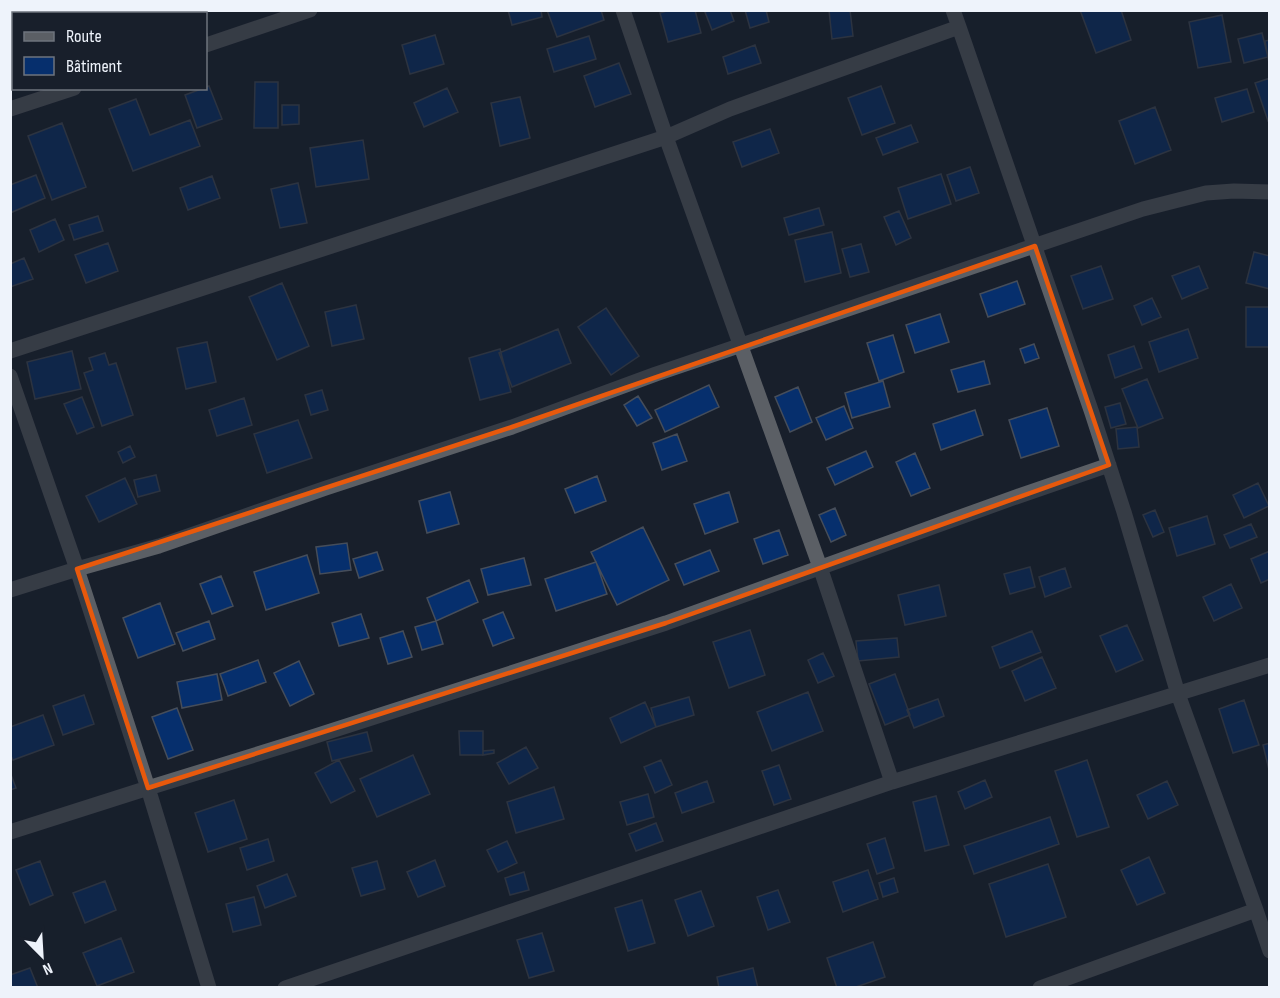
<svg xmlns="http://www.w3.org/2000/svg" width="1280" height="998" font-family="'Sofia Sans Condensed',sans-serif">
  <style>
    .building { fill: #062f6d; stroke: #454d5a; stroke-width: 1.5 }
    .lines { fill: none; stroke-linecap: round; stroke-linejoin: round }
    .street { stroke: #5b5f65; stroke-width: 15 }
    .marked { fill: none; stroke: #e8590c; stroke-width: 4.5; stroke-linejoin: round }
  </style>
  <rect width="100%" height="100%" fill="#181f2b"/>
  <path class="building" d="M82,10H122L123,14H83Z
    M508,10H541L542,17L512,25Z
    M547,10H601L604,20L557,37Z
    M670,10H695L701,33L668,42L660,13Z
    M709,10H730L734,21L712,30L705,12Z
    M745,10H766L769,22L750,28Z
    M829,10H850L853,36L832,39Z
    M1080,10H1121L1131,40L1096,53Z
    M17,12V14H14V48L10,49V14Z
    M1222,15L1231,62L1198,68L1189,22Z
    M1262,33L1268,57L1244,63L1238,39Z
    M435,35L444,64L410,74L402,45Z
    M589,36L596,59L554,72L547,49Z
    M1270,40V62L1269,63L1265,41Z
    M755,45L761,63L728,74L723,57Z
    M619,63L631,94L595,107L584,76Z
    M1270,78V120L1268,121L1255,83Z
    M255,82H278V128H254Z
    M209,86L222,119L197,128L185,95Z
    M881,86L895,123L862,135L848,98Z
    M447,88L458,112L424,127L414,103Z
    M1247,89L1254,112L1222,122L1215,98Z
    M520,97L530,138L500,146L491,103Z
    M136,99L150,135L190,120L200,146L133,171L109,109Z
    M282,105H299V124L282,125Z
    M1155,107L1171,150L1135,164L1119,121Z
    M62,123L86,187L52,200L28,136Z
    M911,125L918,142L883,155L876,138Z
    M770,129L779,153L742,167L733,142Z
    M363,140L369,179L316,187L310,148Z
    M970,167L979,193L956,201L947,175Z
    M941,174L951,204L908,219L898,188Z
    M36,175L45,198L10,213V185Z
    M212,176L220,198L188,210L180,188Z
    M298,183L307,223L280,228L271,189Z
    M819,208L824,225L789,235L784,218Z
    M899,211L911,238L896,245L884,217Z
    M98,216L103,231L74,240L69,225Z
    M55,219L64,240L39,252L30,230Z
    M832,232L841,273L805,282L795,240Z
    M108,243L118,271L86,283L75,255Z
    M861,244L869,272L850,277L842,249Z
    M1254,252L1270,256V289L1246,283Z
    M24,258L33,279L10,287V264Z
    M1101,266L1113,299L1083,309L1071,276Z
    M1199,266L1208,288L1182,299L1172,276Z
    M1017,281L1025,304L988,317L980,294Z
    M282,283L309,346L277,360L249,297Z
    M1152,298L1161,317L1142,325L1134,306Z
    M356,305L364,339L332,346L325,312Z
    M1246,307H1270V347H1246Z
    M606,308L639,356L611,375L578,327Z
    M940,314L949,342L915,353L906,325Z
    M558,329L571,363L512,387L499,353Z
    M1188,329L1198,358L1159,372L1149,342Z
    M893,335L904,372L879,381L867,343Z
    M207,342L216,382L186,389L177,348Z
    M1034,344L1039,358L1025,363L1020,349Z
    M1134,346L1142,368L1115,378L1108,355Z
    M500,349L511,392L480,400L469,358Z
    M72,351L81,389L35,399L27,362Z
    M105,353L109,365L116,363L133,415L102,426L84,373L93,370L89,358Z
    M984,361L990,384L958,392L951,370Z
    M1147,379L1163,418L1138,428L1122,389Z
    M883,381L890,407L852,418L845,393Z
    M709,385L719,407L665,432L655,410Z
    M798,387L812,422L790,432L775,397Z
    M322,390L328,410L311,415L305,395Z
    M638,396L652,418L637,426L624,405Z
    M82,397L94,427L77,434L64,404Z
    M244,398L252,425L217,436L209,410Z
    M1120,403L1126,424L1111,428L1105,407Z
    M844,406L853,428L826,440L816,418Z
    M1047,408L1059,446L1021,458L1009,420Z
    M975,410L983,435L941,450L933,424Z
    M298,420L312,458L267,473L254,434Z
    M1137,427L1139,447L1118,449L1116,429Z
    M677,434L687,461L662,470L653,443Z
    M130,446L135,457L123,463L118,452Z
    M866,451L873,467L835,485L827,468Z
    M915,453L930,488L911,496L896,462Z
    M156,475L160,491L138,497L134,480Z
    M597,476L606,501L575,513L565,489Z
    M125,478L137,504L99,522L86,496Z
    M1258,483L1269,506L1244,518L1233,495Z
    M450,492L459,524L427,533L419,501Z
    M729,492L738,522L705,534L694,504Z
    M835,508L846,535L831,542L819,515Z
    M1155,510L1164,532L1153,537L1143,515Z
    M1207,516L1215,544L1177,556L1169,528Z
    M1251,524L1257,537L1230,548L1224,535Z
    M643,527L669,580L617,605L591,552Z
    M779,530L788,555L763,564L754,539Z
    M347,543L351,570L320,574L316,547Z
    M710,550L719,571L684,585L675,564Z
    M1270,551V579L1261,583L1251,559Z
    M377,552L383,570L359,578L353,559Z
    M307,555L319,593L266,610L254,572Z
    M524,558L531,585L488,595L481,569Z
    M596,562L607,594L556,611L545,579Z
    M1030,567L1035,587L1010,594L1004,574Z
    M1065,568L1071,587L1045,597L1039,577Z
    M221,576L233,606L212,614L200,584Z
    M469,580L478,602L436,621L427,598Z
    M1231,584L1242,608L1214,621L1203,597Z
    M939,585L946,616L905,625L898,595Z
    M160,603L175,644L138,658L123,618Z
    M503,612L514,638L493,646L483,620Z
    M361,614L369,638L339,646L332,623Z
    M209,621L215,639L183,651L176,633Z
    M436,621L443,644L422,650L415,627Z
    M1127,625L1143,660L1116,672L1100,636Z
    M750,630L765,675L729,688L713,642Z
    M403,631L412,657L388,664L380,638Z
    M1032,631L1041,652L1000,668L992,647Z
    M897,638L899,657L858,661L856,641Z
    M823,653L834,676L818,683L808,660Z
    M1042,657L1056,688L1025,701L1012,671Z
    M258,660L266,682L228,696L220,674Z
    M299,661L314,694L290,706L274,673Z
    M217,674L222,700L182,708L177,682Z
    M895,674L910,715L885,725L869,684Z
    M808,692L823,731L772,751L757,712Z
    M84,695L94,724L63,735L53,706Z
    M689,697L694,715L656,727L651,708Z
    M938,699L944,716L914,728L907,710Z
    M1244,700L1259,745L1233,753L1219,709Z
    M645,702L656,727L621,743L610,718Z
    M177,708L193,750L168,759L152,717Z
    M43,715L54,745L13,760L10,754V727Z
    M459,731H483V755H460Z
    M367,732L372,751L332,761L327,742Z
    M1270,743V774L1263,745Z
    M526,747L538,768L509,784L497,763Z
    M494,750V753L483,755V751Z
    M413,755L430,794L377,817L360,779Z
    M339,760L355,791L331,803L315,773Z
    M661,760L672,785L655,793L644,767Z
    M1087,760L1109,827L1077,837L1055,771Z
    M779,765L791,799L774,805L762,771Z
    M10,772L16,788L10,790Z
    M985,780L992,797L965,809L958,792Z
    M707,781L714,802L682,813L675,793Z
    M1167,781L1178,805L1148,819L1137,795Z
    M554,787L564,819L516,833L507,802Z
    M648,794L654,817L627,825L620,802Z
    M936,796L949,845L925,851L913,802Z
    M234,800L247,839L208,852L195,813Z
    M1050,817L1059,844L974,874L964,846Z
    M656,823L663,841L636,851L629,834Z
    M885,838L894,868L877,874L867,844Z
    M268,839L274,861L247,870L240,848Z
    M507,841L517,863L498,872L487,850Z
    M1149,857L1165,893L1137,905L1121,870Z
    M435,860L445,886L418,897L407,872Z
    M40,861L53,895L30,905L16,870Z
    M377,861L385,889L361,896L352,868Z
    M1048,864L1066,917L1006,937L989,884Z
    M868,870L878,899L843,912L833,882Z
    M524,872L529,890L510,895L505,878Z
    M287,874L296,896L265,908L257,886Z
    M894,878L898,892L883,897L879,883Z
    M105,881L116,910L85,923L73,893Z
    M778,890L790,922L768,930L757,897Z
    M701,891L714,926L688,936L675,900Z
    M254,897L261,925L233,932L226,904Z
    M642,900L655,943L628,951L615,908Z
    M542,933L554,971L529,978L517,940Z
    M121,938L134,972L97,986L83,953Z
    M873,942L885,977L853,988H837L827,958Z
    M30,968L38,988H10V975Z
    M753,968L758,988H719L717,977Z"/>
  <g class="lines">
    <path class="street" d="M623,10L666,137L730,109L959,27L1092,413L1124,512L1178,694L1256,910L1270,951
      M953,10L959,27
      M206,45L310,10
      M10,109L74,88
      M10,351L666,137L820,567L892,782
      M10,376L77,569L159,546L326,488L512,427L656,374L1143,209L1206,193L1234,191L1270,192
      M10,590L77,569L148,788L10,832
      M209,988L148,788L303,740L666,623L1013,498L1109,465
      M285,988L892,782L1270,665
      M1040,988L1256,910"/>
  </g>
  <path d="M0 0H1280V998H0ZM1035,246L1109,465L666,623L148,788L77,569L512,427Z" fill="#181f2b" fill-opacity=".55" fill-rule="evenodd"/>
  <path class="marked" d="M1035,246L1109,465L666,623L148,788L77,569L512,427Z"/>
  <rect width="1280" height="998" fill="none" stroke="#eef3fb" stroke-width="24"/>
  <rect x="12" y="12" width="195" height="78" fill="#181f2b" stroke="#6e747e" stroke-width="1.5"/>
  <rect x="24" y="32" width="30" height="9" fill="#5b5f65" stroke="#6e747e" stroke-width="1.5"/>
  <text x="66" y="42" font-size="18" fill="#eef3fb">Route</text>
  <rect x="24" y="57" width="30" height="18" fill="#062f6d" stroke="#6e747e" stroke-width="1.5"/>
  <text x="66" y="72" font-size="18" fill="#eef3fb">Bâtiment</text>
  <g transform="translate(42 956) rotate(156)" stroke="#181f2b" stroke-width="4.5" paint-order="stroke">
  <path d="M0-4.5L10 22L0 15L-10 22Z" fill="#eef3fb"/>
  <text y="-9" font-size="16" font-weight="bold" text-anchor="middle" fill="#eef3fb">N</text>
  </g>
</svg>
